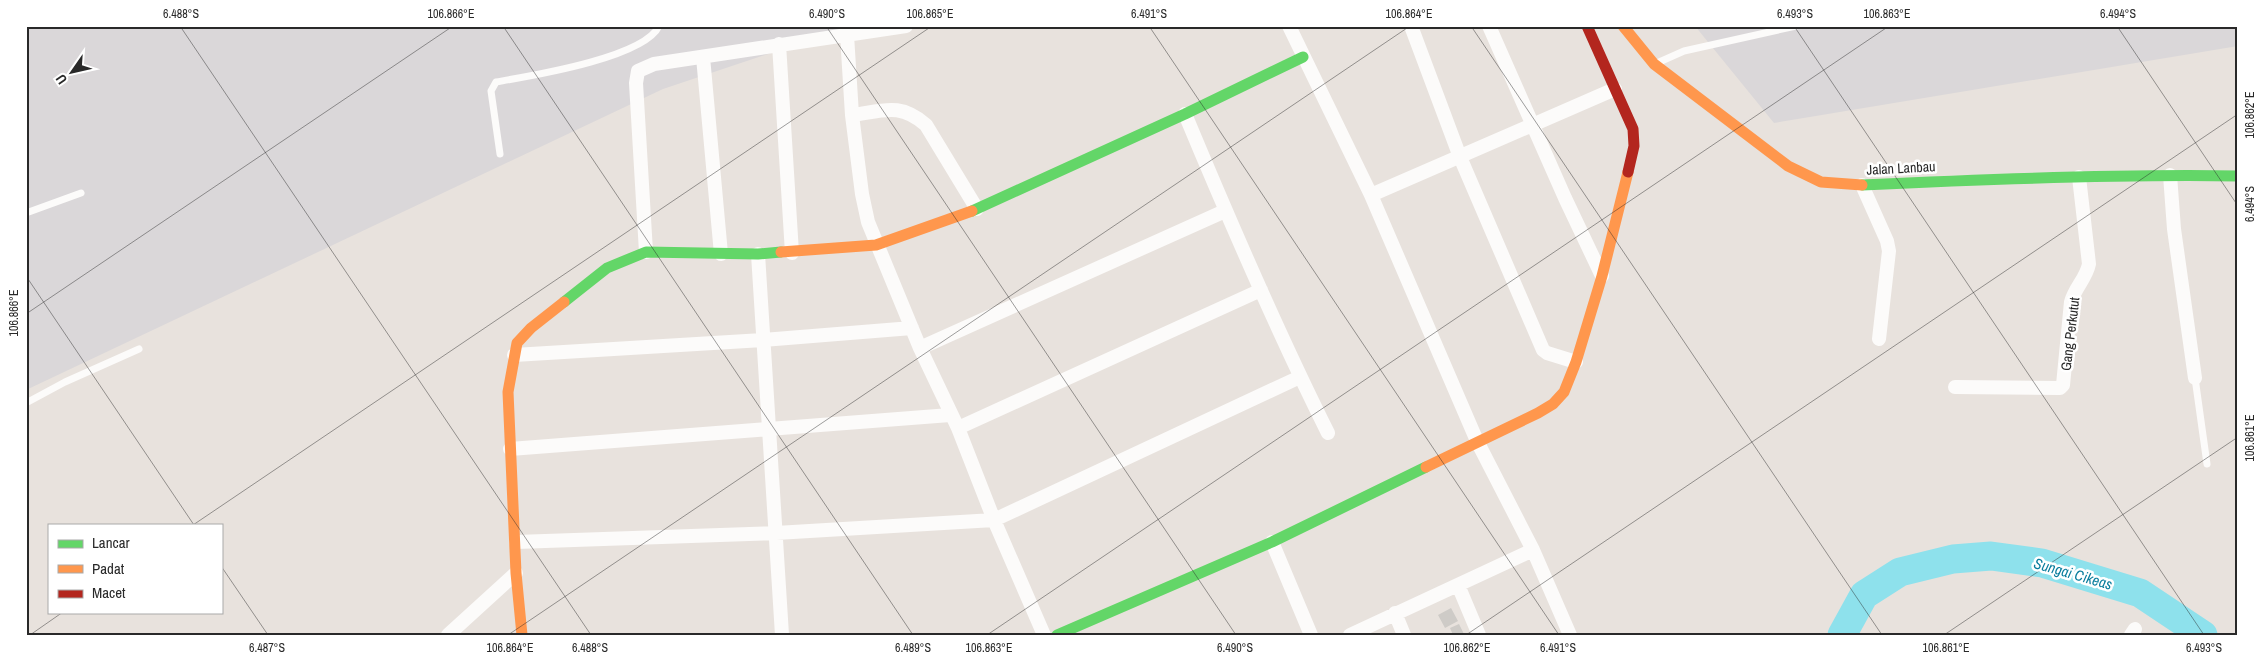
<svg xmlns="http://www.w3.org/2000/svg" width="2264" height="661" font-family="'Archivo Narrow',sans-serif">
  <style>
    .industrial { fill: #dad7d9 }
    .lines { fill: none; stroke-linecap: round; stroke-linejoin: round }
    .river { stroke: #8ee1ec; stroke-width: 29 }
    .building { fill: #cecbc7 }
    .lane { stroke: #fcfbfa; stroke-width: 7 }
    .street { stroke: #fcfbfa; stroke-width: 14 }
    .fast { stroke: #63d668; stroke-width: 11 }
    .slow { stroke: #ff974d; stroke-width: 11 }
    .jam { stroke: #b3261e; stroke-width: 11 }
    .ticks { fill: none; stroke: #292929; stroke-width: 1; stroke-opacity: 0.45 }
    .labels { text-anchor: middle; stroke-width: 5; stroke-linejoin: round; paint-order: stroke }
    .street-label { font-size: 14px; fill: #292929; stroke: #fff }
    .water-label { font-size: 15px; font-style: italic; fill: #097d9d; stroke: #fff }
    .neatline { fill: none; stroke: #292929; stroke-width: 2 }
    .ticks-label { font-size: 12px; text-anchor: middle; fill: #292929 }
  </style>
  <rect width="100%" height="100%" fill="#e8e2dd"/>
  <path class="industrial" d="M26,26H852L663,89L26,390Z
    M1695,26H2238V46L1774,123Z"/>
  <g class="lines">
    <path class="river" d="M1842,635L1864,595L1900,572L1953,559L1991,556L2042,563L2140,593L2203,635"/>
  </g>
  <path class="building" d="M1451,608L1458,621L1445,628L1438,615Z
    M1459,624L1464,634L1453,635L1450,628Z"/>
  <g class="lines">
    <path class="lane" d="M1657,63L1684,51L1796,26
      M500,154L491,91L496,82C530,76 644,58 659,26
      M26,213L81,193
      M2195,378L2207,464
      M26,403L65,382L139,349"/>
    <path class="street" d="M1289,26L1371,195L1477,441L1533,550L1570,635
      M1411,26L1460,157L1543,350L1547,353L1576,362
      M1489,26L1565,198L1602,276
      M847,35L852,115L862,194L868,222L920,348L958,428L994,520L1044,635
      M779,44L792,253
      M703,57L721,254
      M1185,114C1230,222 1276,329 1328,433
      M852,115C883,111 900,102 926,125L977,209
      M2170,175L2174,229L2195,378
      M1862,185L1887,241L1889,251L1879,339
      M1371,195L1615,89
      M646,252L636,83L638,71L654,64L906,26
      M758,254L782,635
      M920,348L1225,211
      M514,355L763,340L912,328
      M1955,387L2060,388L2063,385L2071,302C2075,287 2086,279 2089,264L2079,177
      M958,428L1261,290
      M510,449L950,415
      M516,542L776,533L994,520L1300,377
      M1272,542L1311,635
      M1458,585L1479,635
      M1395,613L1404,635
      M448,635L516,573
      M1350,635L1533,550
      M2131,635L2135,629"/>
    <path class="fast" d="M1862,185C1987,179 2113,174 2238,176
      M972,211L1185,114L1303,57
      M564,302L607,268L646,252L758,254L781,252
      M1057,635L1272,542L1426,467"/>
    <path class="slow" d="M1623,26L1654,64L1788,166L1821,182L1862,185
      M781,252L876,245L972,211
      M1426,467L1538,413L1553,404L1564,392L1576,362L1602,276L1628,172
      M522,635L516,573L508,392L517,343L531,328L564,302"/>
    <path class="jam" d="M1587,26L1633,129L1634,146L1628,172"/>
  </g>
  <path class="ticks" d="M180,26L591,635M503,26L913,635M826,26L1236,635M1149,26L1559,635M1471,26L1882,635M1794,26L2204,635M2117,26L2238,206M26,276L194,525M26,314L453,26M193,525L932,26M221,566L268,635M30,635L63,612M508,635L1410,26M987,635L1889,26M1466,635L2238,114M1944,635L2238,437"/>
  <g class="labels">
    <g class="street-label">
      <text transform="translate(1901 168) rotate(-3)" y="5">Jalan Lanbau</text>
      <text transform="translate(2070 334) rotate(-83)" y="5">Gang Perkutut</text>
    </g>
    <g class="water-label">
      <text transform="translate(2073 574) rotate(16)" y="5">Sungai Cikeas</text>
    </g>
  </g>
  <rect width="2264" height="661" fill="none" stroke="#ffffff" stroke-width="55"/>
  <rect x="48" y="524" width="175" height="90" fill="#ffffff" stroke="#a9a9a9"/>
  <rect x="58" y="540" width="25" height="8" fill="#63d668" stroke="#a9a9a9"/>
  <text x="92" y="548" font-size="15" fill="#292929">Lancar</text>
  <rect x="58" y="565" width="25" height="8" fill="#ff974d" stroke="#a9a9a9"/>
  <text x="92" y="574" font-size="15" fill="#292929">Padat</text>
  <rect x="58" y="590" width="25" height="8" fill="#b3261e" stroke="#a9a9a9"/>
  <text x="92" y="598" font-size="15" fill="#292929">Macet</text>
  <g transform="translate(72 72) rotate(236)" stroke="#ffffff" stroke-width="4" paint-order="stroke">
  <path d="M0-4L9 19L0 12L-9 19Z" fill="#292929"/>
  <text y="-8" font-size="14" font-weight="bold" text-anchor="middle" fill="#292929">U</text>
  </g>
  <rect x="28" y="28" width="2208" height="606" class="neatline"/>
  <g class="ticks-label">
    <text x="181" y="18">6.488°S</text>
    <text x="451" y="18">106.866°E</text>
    <text x="827" y="18">6.490°S</text>
    <text x="930" y="18">106.865°E</text>
    <text x="1149" y="18">6.491°S</text>
    <text x="1409" y="18">106.864°E</text>
    <text x="1795" y="18">6.493°S</text>
    <text x="1887" y="18">106.863°E</text>
    <text x="2118" y="18">6.494°S</text>
    <text transform="translate(2250 115) rotate(-90)" y="4">106.862°E</text>
    <text transform="translate(2250 204) rotate(-90)" y="4">6.494°S</text>
    <text transform="translate(14 313) rotate(-90)" y="4">106.866°E</text>
    <text transform="translate(2250 438) rotate(-90)" y="4">106.861°E</text>
    <text x="267" y="652">6.487°S</text>
    <text x="510" y="652">106.864°E</text>
    <text x="590" y="652">6.488°S</text>
    <text x="913" y="652">6.489°S</text>
    <text x="989" y="652">106.863°E</text>
    <text x="1235" y="652">6.490°S</text>
    <text x="1467" y="652">106.862°E</text>
    <text x="1558" y="652">6.491°S</text>
    <text x="1946" y="652">106.861°E</text>
    <text x="2204" y="652">6.493°S</text>
  </g>
</svg>
